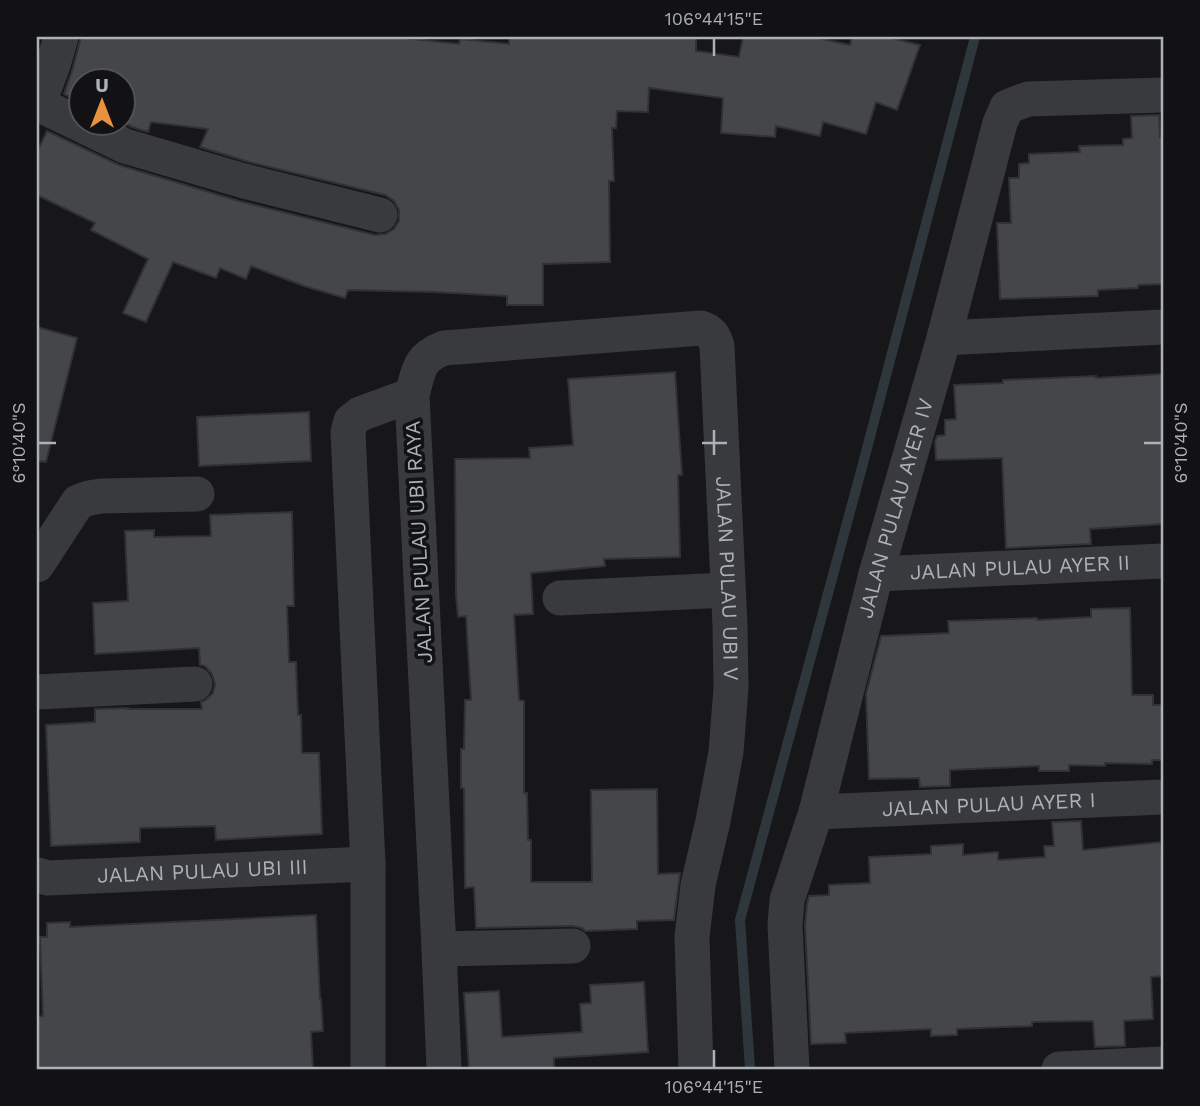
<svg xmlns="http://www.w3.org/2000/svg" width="1200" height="1106" font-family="'Work Sans',sans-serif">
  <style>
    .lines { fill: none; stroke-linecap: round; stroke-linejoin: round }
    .stream { stroke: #2e383c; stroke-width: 10 }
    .building { fill: #444649; stroke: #313235; stroke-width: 2 }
    .street { stroke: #383a3e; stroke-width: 35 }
    .ticks { fill: none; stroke: #aab1b8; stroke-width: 2.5 }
    .labels { text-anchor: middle; stroke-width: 7; stroke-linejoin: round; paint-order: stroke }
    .street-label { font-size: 21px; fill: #aab1b8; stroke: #121214 }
    .neatline { fill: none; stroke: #aab1b8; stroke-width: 2.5 }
    .ticks-label { font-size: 18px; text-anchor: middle; fill: #aab1b8 }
  </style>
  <rect width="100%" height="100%" fill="#171719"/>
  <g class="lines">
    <path class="stream" d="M750,1069L740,920L861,471L975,37"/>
  </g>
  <path class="building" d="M81,37H394L459,44L460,39L509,44V37H696V51L739,57L743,37H813L850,45L852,37H887L920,45L897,110L876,102L866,134L823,122L820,136L776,126L775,137L721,133L723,98L649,88L648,112L617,111L616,128H612L614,181H609L610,262L543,264V305H507V296L433,292L348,290L345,298L304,286L251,266L246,279L220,268L216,278L173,262L146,322L123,313L148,259L91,230L95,223L37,195V152L47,131L119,165L239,201L375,235L385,234L394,229L399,221V210L394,201L385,195L249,162L200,147L208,129L151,122L148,132L132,127L122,122V80H80V102L64,94L72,71Z
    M1159,115L1160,137H1163V284L1138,285V288L1098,290V296L1000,299L997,223H1011L1009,178H1019V164L1029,163V154L1080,152L1079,146L1123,145V139L1132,138L1131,116Z
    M37,327L77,338L46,462L37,461Z
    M675,372L682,475H678L680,557L604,559L605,566L531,573L533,614L514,615L519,700L524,701V793H527L528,840H531V882H592L591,790L657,789L658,874L680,873L674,920L637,921V929L585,931L582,928L573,926L476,928L474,887L465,888L464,788H461V749H464L465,700H471L466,616L458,617L456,595L455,459L530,458L529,448L573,445L568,379Z
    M1163,374V524L1090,529L1091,544L1006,548L1002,458L936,460L935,442L937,436L945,435V420L956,419L954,385L1003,383V380L1096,376V378Z
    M309,412L311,461L199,466L197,417Z
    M292,512L294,606H287L289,662H296L298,715H301L302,753H319L322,834L216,840L215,826L140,828V842L51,846L46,725L95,722V709L128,708V709H202L201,702L206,700L213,693L215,684L212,674L205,666L200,665L199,648L95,654L93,603L128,601L125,531L154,530V537L211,536L210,515Z
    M1130,608L1132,695H1153V705H1163V760H1152V764L1105,763V766L1069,765V771H1039V766L950,770V786L920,787L919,778L869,779L866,694L881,636L949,633L948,621L1037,618V620L1091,617V609Z
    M1081,821L1083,850L1161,842L1163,872V976L1151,977L1153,1019L1124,1021L1125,1046L1095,1047L1093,1021L1032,1022V1026L957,1029V1035L931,1036V1029L845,1033L846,1043L811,1044L805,925L807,904L809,896L829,895V885L870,883L869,857L931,854V846L963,844V855L998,852V860L1045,857L1044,846H1054L1052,822Z
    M316,915L320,999H321L323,1031L311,1032L313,1069H38L37,1017L43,1016L40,937H47V923L70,922V927Z
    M644,982L648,1052L554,1058V1069H469L464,993L499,991L502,1037L582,1032L580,1004L591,1003L590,985Z"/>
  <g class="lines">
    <g class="street">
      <path d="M38,104L125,146L244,181L380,215"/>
      <path d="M37,107L53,65L61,37"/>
      <path d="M944,338L1163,327"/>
      <path d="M37,565L78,502L89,498L101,496L197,494"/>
      <path id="s1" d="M876,574L1163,561"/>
      <path d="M560,598L727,590"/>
      <path d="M37,692L195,684"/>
      <path id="s2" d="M816,812L1163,797"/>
      <path id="s3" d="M37,875L48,878L368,864"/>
      <path d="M439,949L573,946"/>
      <path d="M368,1069V864L348,432L351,421L360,414L412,395"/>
      <path id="s4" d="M444,1069L439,949L412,395C419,370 418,358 444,348L701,328C711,331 714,336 717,346L730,626L731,688L726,752L713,821L698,885L692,937L696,1069"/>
      <path id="s5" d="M792,1069L785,925L787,900L816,812L876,574L944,338L1000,123L1007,107L1028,99L1163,95"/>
      <path d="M1059,1069L1163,1064"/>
    </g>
  </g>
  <path class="ticks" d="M714,38V56M714,430V455M38,443H56M702,443H727M1144,443H1162M714,1050V1068"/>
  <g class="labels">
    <g class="street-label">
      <text dy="7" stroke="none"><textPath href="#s5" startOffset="576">JALAN PULAU AYER IV</textPath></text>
      <text transform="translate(419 542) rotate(-93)" y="7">JALAN PULAU UBI RAYA</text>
      <text dy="7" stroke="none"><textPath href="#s1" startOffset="144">JALAN PULAU AYER II</textPath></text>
      <text dy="7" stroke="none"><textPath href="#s4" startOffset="1251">JALAN PULAU UBI V</textPath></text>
      <text dy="7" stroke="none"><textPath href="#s2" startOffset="173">JALAN PULAU AYER I</textPath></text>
      <text dy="7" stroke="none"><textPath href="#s3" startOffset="166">JALAN PULAU UBI III</textPath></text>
    </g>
  </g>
  <rect width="1200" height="1106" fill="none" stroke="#121214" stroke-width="77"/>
  <g transform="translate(102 102)"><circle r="33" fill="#121214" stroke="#4f5256" stroke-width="2"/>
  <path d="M0-5L12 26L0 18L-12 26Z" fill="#e89240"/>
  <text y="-10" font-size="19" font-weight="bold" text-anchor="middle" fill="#aab1b8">U</text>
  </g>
  <rect x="38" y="38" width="1124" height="1030" class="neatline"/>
  <g class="ticks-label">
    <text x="714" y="25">106°44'15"E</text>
    <text transform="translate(19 443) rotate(-90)" y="6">6°10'40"S</text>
    <text transform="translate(1181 443) rotate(-90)" y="6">6°10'40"S</text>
    <text x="714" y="1093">106°44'15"E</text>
  </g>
</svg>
